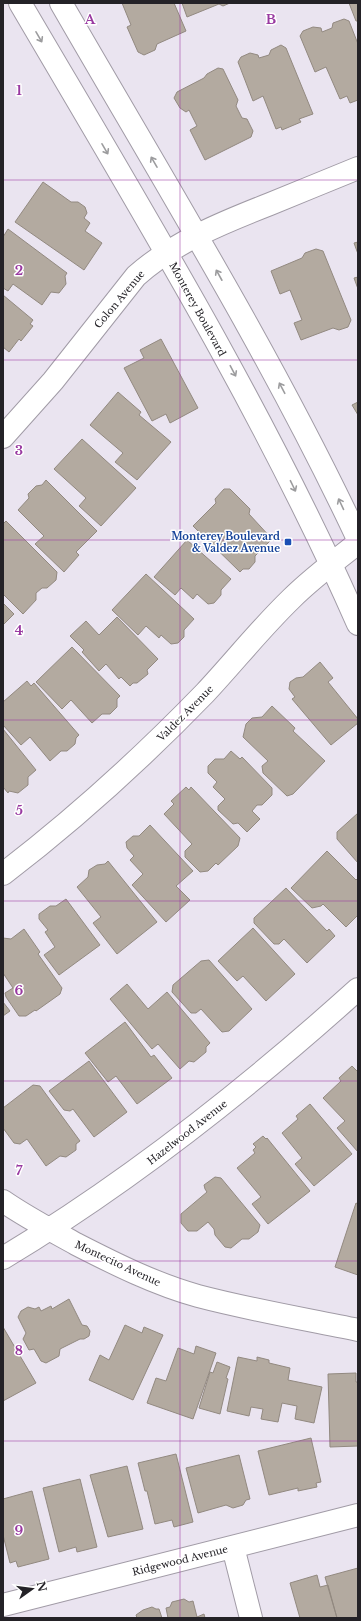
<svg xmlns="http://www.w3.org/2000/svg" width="361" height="1621" font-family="'Libre Baskerville',serif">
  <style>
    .building { fill: #b3aaa0; stroke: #928980 }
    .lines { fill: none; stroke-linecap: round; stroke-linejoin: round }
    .minor-casing { stroke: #a19ba6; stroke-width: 24 }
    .major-casing { stroke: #a19ba6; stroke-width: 24 }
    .minor { stroke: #fff; stroke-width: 22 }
    .major { stroke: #fff; stroke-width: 22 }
    .oneway { stroke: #9c9c9e }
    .grid { fill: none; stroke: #9939a1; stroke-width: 1; stroke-opacity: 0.55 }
    .transit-dot { fill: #1a4fb4; stroke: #fff; stroke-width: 1.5 }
    .labels { text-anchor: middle; stroke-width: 3; stroke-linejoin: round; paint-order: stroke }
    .street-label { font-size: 10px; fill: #242227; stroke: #fff }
    .transit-label { font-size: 10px; font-weight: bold; fill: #164399; stroke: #fff; text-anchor: end }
    .grid-label { font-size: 13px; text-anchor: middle; font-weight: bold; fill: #9939a1; stroke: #fff; stroke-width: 3; stroke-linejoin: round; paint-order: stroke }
  </style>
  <rect width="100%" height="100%" fill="#eae4f0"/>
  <path class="building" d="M122,3H174L186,31L157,44L155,50L144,55L138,52L127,27L131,25Z
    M182,3H230L223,6L219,4L187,17Z
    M349,3H358V21H356Z
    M344,19L349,21L358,44V100L350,103L347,96L340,99L326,67L315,72L300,36L303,31L313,27L321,28L322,32L332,28L333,23Z
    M281,45L286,48L313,114L299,119L301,122L282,130L281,127L276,129L263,96L253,101L238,62L241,57L250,53L258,55L259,58L269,55L271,50Z
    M218,68L223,69L238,100L236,106L242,118L247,119L253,131L251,137L205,160L190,130L197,126L189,110L186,112L180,108L174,98L177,92L204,78L207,74Z
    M43,182L71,202H78L85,207L87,213L84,218L90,223L85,231L102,243L84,270L15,222Z
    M8,229L67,273L65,276L66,284L59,293L51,292L42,305L13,284L8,291L3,288V237Z
    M358,242V254L354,243Z
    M316,249L323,251L351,320L348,327L339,330L333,328L301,340L294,323L302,320L290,290L280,294L271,271L302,258L305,253Z
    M358,277V289L354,278Z
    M3,295L33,320L30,324L33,326L21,341L19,339L9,352L3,347Z
    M161,339L198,408L170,423L166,414L152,421L124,368L144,358L140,350Z
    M118,392L141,412L139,415L171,442L137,480L115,462L123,453L90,425Z
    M358,402V415L352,405Z
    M82,439L136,488L101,526L79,506L86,498L54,469Z
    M46,480L97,531L76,552L79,555L64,572L35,544L44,536L18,510L29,498L28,494L36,486L42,485Z
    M224,489H230L250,509L249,514L272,539L255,556V562L249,569H243L240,572L193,526L216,503L215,499Z
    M6,521L57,572L56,580L47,588H42L36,593V600L23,614L3,594V524Z
    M187,540L231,579L221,590V595L214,603L208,604L197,594L193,599L181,588L175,595L154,577Z
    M146,574L194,619L184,630V637L178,643L171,644L161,635L159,638L146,626L138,635L112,610Z
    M3,603L14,614L3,625Z
    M117,617L158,659L147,670L148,674L137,683H133L130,686L121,677L119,679L106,664L99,671L82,652L84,650L70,636L86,621L99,635Z
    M72,647L120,696L117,699V707L110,714H102L92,723L71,700L62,709L36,682Z
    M320,662L333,678L328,682L358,719V723L331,745L292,699L295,697L289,689L290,682L296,678L303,677Z
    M27,681L31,686L34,683L79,735L76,738L75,744L67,751H61L50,761L30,737L21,745L3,725V702Z
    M272,706L295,728L293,731L325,761L293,794L287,796L263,773L262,766L268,761L243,737L246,724L252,718L262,717Z
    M3,729L36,770L28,777V785L18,793L9,791L8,793L3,787Z
    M231,751L240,759L242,757L272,788V795L262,805H257L252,811L260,819L247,832L238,823L233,824L218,810V806L225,799L213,787L217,782L208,773V766L215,759H224Z
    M186,787L189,790L191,787L240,838L238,846L218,865L216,863L208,871L200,872L185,857V851L192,844L164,814L174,804L171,801Z
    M358,813V863L337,839V832Z
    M150,825L193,871L176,886L190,900L166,922L132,885L143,874L130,860L134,856L127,848L126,842L133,836H139Z
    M327,851L356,880L358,878V915L346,927L323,904L321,906L312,908L291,888Z
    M108,861L157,922L117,954L93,923L101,917L77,887L88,877L89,870L97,865L105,864Z
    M286,888L327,931L329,929L335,936L307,963L284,939L279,944H274L254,923V918Z
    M66,899L100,945L59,975L44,955L55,947L45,932L48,930L39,919V914L50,906H56Z
    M253,928L295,974L266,1001L243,976L237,981L218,961Z
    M24,929L40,952L38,954L62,988L60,994L36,1011L35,1010L26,1016H19L6,997L5,993L13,988L3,973V938L11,939Z
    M209,960L252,1009L229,1031L222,1032L201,1009L196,1013H191L172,992L173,985L201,961Z
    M127,984L148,1009L167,992L210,1043L206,1047V1052L194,1062L189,1061L180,1069L158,1044L152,1049L110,999Z
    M3,1002L10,1011L3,1016Z
    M125,1022L151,1057L154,1055L172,1078L137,1104L116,1076L108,1082L85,1053Z
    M89,1061L127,1112L94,1137L73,1109L70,1111L64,1110L49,1091Z
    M352,1066L358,1072V1152L337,1128L345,1121L323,1098L341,1081L339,1078Z
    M33,1085L40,1086L80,1141L76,1144V1150L66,1157L60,1156L46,1166L27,1139L20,1144L14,1143L3,1128V1108Z
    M310,1104L352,1154L314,1186L295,1164L302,1158L282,1133L298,1119L296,1116Z
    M263,1136L266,1139L267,1138L310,1191L268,1224L252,1204L261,1197L237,1168L255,1153L253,1150L256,1147L253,1144Z
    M215,1177L221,1178L260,1225L258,1232L249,1239H242L231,1248L225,1247L215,1235L214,1229L208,1222L197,1231H188L181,1223V1214L207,1192L205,1189L204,1185Z
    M356,1203L358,1204V1275L335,1267Z
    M69,1299L82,1325L87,1326L90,1331L89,1336L84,1339H80L60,1349L59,1356L46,1363L41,1361L34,1349L29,1350L23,1339L26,1333L18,1317L21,1311L28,1307L35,1309L39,1307L41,1311L51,1306L52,1309Z
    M125,1325L142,1333L144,1327L163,1335L133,1400L89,1380L100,1355L109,1360Z
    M3,1327L36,1383L3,1401Z
    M196,1346L216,1353L193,1419L147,1403L156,1378L166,1381L178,1348L194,1354Z
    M238,1357L257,1361V1357L269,1360V1363L290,1368L288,1380L322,1387L314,1423L295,1419L297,1406L282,1403L278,1422L261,1419L263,1409L251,1407L249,1416L227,1411Z
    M217,1362L230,1367L226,1378L228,1379L220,1414L199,1408L210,1372L213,1373Z
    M356,1373V1382H358V1446L330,1447L328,1374Z
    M311,1438L321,1482L316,1483L317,1487L298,1491V1488L269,1495L258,1451Z
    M176,1454L193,1522L174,1527L172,1520L155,1524L147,1491H145L138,1463Z
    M239,1455L250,1499L246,1500L243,1505L233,1508L226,1505L198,1513L186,1468Z
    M127,1466L143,1529L108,1537L90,1475Z
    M80,1479L97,1547L77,1552L76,1547L59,1552L43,1488Z
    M32,1491L49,1559L18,1567L16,1561L10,1563L3,1535V1499Z
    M358,1568V1618H337L325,1577Z
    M317,1575L320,1587L328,1585L337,1618H300L290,1583Z
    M184,1599L189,1602L193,1601L197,1617L204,1614L205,1618H168L166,1608L170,1607L172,1602Z
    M152,1607L156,1609H159L162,1618H137L136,1615L143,1610Z"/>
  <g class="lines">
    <defs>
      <path id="minor" d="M3,437L53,381L136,276C174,242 224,222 270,204C299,192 329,180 358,168
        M3,874C75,819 142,758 205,693C234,662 260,629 291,599C311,579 335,561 358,543
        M3,1201C26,1217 51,1230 76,1244C115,1264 155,1284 198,1296C251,1310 305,1319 358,1330
        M3,1258C131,1181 247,1089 358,989
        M233,1547L251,1618
        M3,1605L358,1515"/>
      <path id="major" d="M20,3C139,206 263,408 358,624
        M61,3C163,180 271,354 358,539"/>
    </defs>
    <use href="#minor" class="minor-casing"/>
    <use href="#major" class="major-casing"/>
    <use href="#minor" class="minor"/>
    <use href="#major" class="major"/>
  </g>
  <defs><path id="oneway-shaft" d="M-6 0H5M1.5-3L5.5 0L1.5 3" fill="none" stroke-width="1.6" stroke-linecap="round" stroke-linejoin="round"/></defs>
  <g class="oneway">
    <use href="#oneway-shaft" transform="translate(39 37) rotate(60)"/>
    <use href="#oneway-shaft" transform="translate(105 149) rotate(60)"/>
    <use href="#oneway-shaft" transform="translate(154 162) rotate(-120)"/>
    <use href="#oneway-shaft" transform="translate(219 275) rotate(-119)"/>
    <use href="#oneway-shaft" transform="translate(233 371) rotate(62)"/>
    <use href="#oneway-shaft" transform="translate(282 388) rotate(-118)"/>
    <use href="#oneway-shaft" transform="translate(293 486) rotate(64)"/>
    <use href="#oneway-shaft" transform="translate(341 504) rotate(-115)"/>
  </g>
  <path class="grid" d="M180,3V1618M3,180H358M3,360H358M3,540H358M3,720H358M3,901H358M3,1081H358M3,1261H358M3,1441H358"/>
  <rect class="transit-dot" x="284" y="538" width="8" height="8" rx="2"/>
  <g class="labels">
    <g class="street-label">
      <text transform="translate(119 299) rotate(-50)" y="4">Colon Avenue</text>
      <text transform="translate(198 309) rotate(61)" y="4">Monterey Boulevard</text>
      <text transform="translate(185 713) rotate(-45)" y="4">Valdez Avenue</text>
      <text transform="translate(187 1132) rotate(-38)" y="4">Hazelwood Avenue</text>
      <text transform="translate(118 1263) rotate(25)" y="4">Montecito Avenue</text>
      <text transform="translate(180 1560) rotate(-14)" y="4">Ridgewood Avenue</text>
    </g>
    <g class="transit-label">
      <text x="280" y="540">Monterey Boulevard<tspan x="280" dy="12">&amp; Valdez Avenue</tspan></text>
    </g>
  </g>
  <g class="grid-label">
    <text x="90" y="24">A</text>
    <text x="271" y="24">B</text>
    <text x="19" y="95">1</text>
    <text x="19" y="275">2</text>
    <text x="19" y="455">3</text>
    <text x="19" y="635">4</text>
    <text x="19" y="815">5</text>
    <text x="19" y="995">6</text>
    <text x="19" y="1175">7</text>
    <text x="19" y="1355">8</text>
    <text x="19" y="1535">9</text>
  </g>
  <rect width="361" height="1621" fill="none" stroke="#242227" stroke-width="8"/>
  <g transform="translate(32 1589) rotate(76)" stroke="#ffffff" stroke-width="3" paint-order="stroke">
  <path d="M0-3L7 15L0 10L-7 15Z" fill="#242227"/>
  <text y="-6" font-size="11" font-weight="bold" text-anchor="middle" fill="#242227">N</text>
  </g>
</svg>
